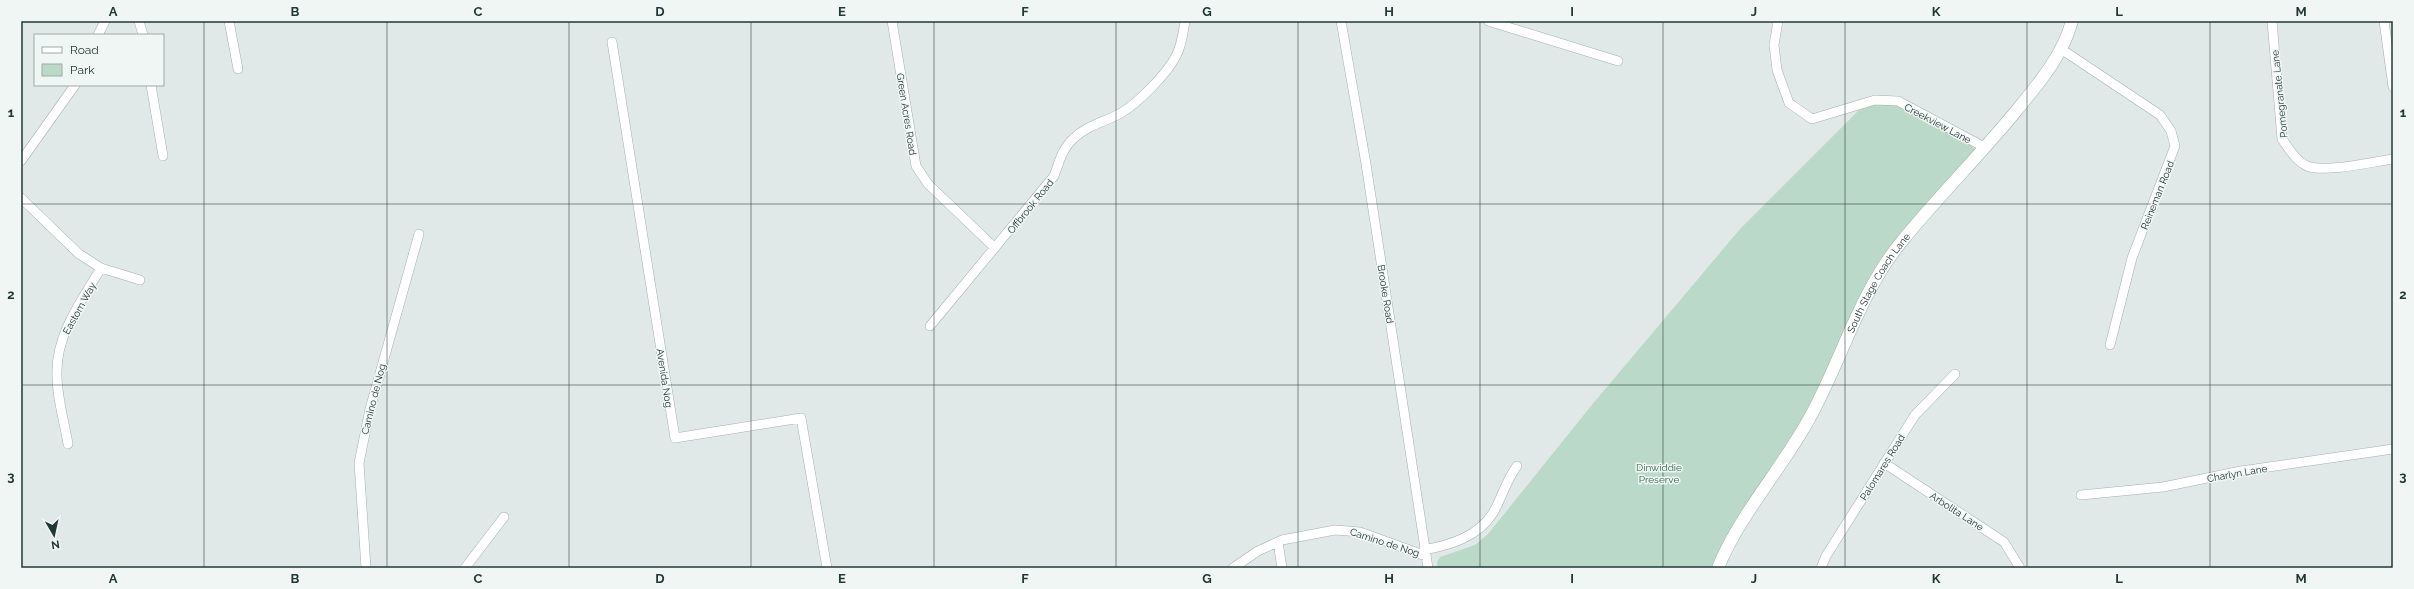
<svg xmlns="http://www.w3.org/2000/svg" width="2414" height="589" font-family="Raleway,sans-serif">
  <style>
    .green { fill: #bad9c8 }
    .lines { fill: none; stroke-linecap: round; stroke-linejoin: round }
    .street-casing { stroke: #a3b0ae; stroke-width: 10 }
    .secondary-casing { stroke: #a0b4b0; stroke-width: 13 }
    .street { stroke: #fff; stroke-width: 9 }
    .secondary { stroke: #fff; stroke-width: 12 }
    .grid { fill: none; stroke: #223836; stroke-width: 1; stroke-opacity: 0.55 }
    .labels { text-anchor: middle; stroke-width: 3; stroke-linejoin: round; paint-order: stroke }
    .street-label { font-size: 10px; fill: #223836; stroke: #f0f6f4 }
    .park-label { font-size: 10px; fill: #306b51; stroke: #f0f6f4 }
    .neatline { fill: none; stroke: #223836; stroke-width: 1.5 }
    .grid-label { font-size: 13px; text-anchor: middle; font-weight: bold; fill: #223836 }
  </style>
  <rect width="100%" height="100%" fill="#e0e9e7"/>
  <path class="green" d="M1888,103L1912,104L1944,125L1975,149L1899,235L1870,279L1847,337L1802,422L1715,568H1438L1437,562L1440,557L1475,545L1488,534L1591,406L1740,229L1862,107Z"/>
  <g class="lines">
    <defs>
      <path id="street" d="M139,21L143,35
        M229,21L238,69
        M892,21L916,166L928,184L995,248
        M1341,21L1366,164L1428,568
        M1488,21L1618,61
        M1778,21L1774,45L1777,70L1789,103L1812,119L1875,100L1898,101L1986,148
        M2272,21L2282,139C2289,149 2296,161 2307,166C2325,173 2372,162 2393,159
        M2384,21L2393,87
        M98,35L105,21
        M612,42L675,438L801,418L827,568
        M2061,49L2160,115L2171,131L2175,146L2132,258L2110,345
        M151,85L163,156
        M21,161L75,85
        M21,198L79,254L101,268L140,280
        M930,326L1054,176C1059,163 1062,149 1073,139C1087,125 1105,122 1121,113C1138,103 1167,74 1176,56C1182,45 1183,33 1185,21
        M68,444C64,420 56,394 57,371C57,333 82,300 101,268
        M1884,463L2004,542L2020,568
        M2081,495L2163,487L2241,471L2393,449
        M1278,542L1282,568
        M1424,550C1450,545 1478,537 1493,513C1502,498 1506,480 1517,466
        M366,568L359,463L370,409L419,234
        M465,568L504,517
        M1233,568L1258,551L1282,540L1335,530L1360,532L1426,556
        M1821,568L1826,556L1915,415L1955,374"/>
      <g id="secondary">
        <path id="s1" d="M1718,568C1740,514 1781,470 1809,419C1841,362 1859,293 1902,241C1939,196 1980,155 2017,110C2039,83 2063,55 2072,21"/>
      </g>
    </defs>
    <use href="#street" class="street-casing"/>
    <use href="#secondary" class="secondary-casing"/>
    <use href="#street" class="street"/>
    <use href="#secondary" class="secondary"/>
  </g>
  <path class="grid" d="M204,21V568M387,21V568M569,21V568M751,21V568M934,21V568M1116,21V568M1298,21V568M1480,21V568M1663,21V568M1845,21V568M2027,21V568M2210,21V568M21,204H2393M21,385H2393"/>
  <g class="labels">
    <g class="street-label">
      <text transform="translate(2279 94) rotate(-96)" y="4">Pomegranate Lane</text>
      <text transform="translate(907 114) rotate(81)" y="4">Green Acres Road</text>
      <text transform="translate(1938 123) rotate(28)" y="4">Creekview Lane</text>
      <text transform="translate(2157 195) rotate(-68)" y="4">Reineman Road</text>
      <text transform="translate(1030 206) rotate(-51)" y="4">Offbrook Road</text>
      <text dy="4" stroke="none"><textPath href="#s1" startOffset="328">South Stage Coach Lane</textPath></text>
      <text transform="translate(1386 294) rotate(81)" y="4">Brooke Road</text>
      <text transform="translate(79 308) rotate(-61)" y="4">Eastom Way</text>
      <text transform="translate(665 378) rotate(81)" y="4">Avenida Nog</text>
      <text transform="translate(373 399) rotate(-76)" y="4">Camino de Nog</text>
      <text transform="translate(1882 467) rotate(-58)" y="4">Palomares Road</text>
      <text transform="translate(2237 473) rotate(-10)" y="4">Charlyn Lane</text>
      <text transform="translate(1957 511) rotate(33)" y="4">Arbolita Lane</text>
      <text transform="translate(1385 542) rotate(18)" y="4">Camino de Nog</text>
    </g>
    <g class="park-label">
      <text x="1659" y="471">Dinwiddie<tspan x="1659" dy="12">Preserve</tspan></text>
    </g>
  </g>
  <rect width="2414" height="589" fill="none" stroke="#f0f6f4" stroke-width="44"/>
  <rect x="34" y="34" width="130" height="52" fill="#f0f6f4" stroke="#9eaaa8"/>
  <rect x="42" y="47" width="20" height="6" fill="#ffffff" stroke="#9eaaa8"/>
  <text x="70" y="54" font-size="12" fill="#223836">Road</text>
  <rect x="42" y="64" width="20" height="12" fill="#bad9c8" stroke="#9eaaa8"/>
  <text x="70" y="74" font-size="12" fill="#223836">Park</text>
  <g transform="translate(54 535) rotate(171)" stroke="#f0f6f4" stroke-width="3" paint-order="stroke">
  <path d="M0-3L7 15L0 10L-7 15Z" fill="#223836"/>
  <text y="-6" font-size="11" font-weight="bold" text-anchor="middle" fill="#223836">N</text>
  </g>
  <rect x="22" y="22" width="2370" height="545" class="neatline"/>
  <g class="grid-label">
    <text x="113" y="16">A</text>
    <text x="295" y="16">B</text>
    <text x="478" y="16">C</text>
    <text x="660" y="16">D</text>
    <text x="842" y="16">E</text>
    <text x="1025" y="16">F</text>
    <text x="1207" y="16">G</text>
    <text x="1389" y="16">H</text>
    <text x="1572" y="16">I</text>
    <text x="1754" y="16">J</text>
    <text x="1936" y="16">K</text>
    <text x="2119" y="16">L</text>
    <text x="2301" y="16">M</text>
    <text x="11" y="117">1</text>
    <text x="2403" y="117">1</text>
    <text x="11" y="299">2</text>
    <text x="2403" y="299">2</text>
    <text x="11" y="481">3</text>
    <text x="2403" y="481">3</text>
    <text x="113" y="583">A</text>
    <text x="295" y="583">B</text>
    <text x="478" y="583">C</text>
    <text x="660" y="583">D</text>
    <text x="842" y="583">E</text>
    <text x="1025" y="583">F</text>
    <text x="1207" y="583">G</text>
    <text x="1389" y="583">H</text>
    <text x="1572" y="583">I</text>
    <text x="1754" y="583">J</text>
    <text x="1936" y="583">K</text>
    <text x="2119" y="583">L</text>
    <text x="2301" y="583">M</text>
  </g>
</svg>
